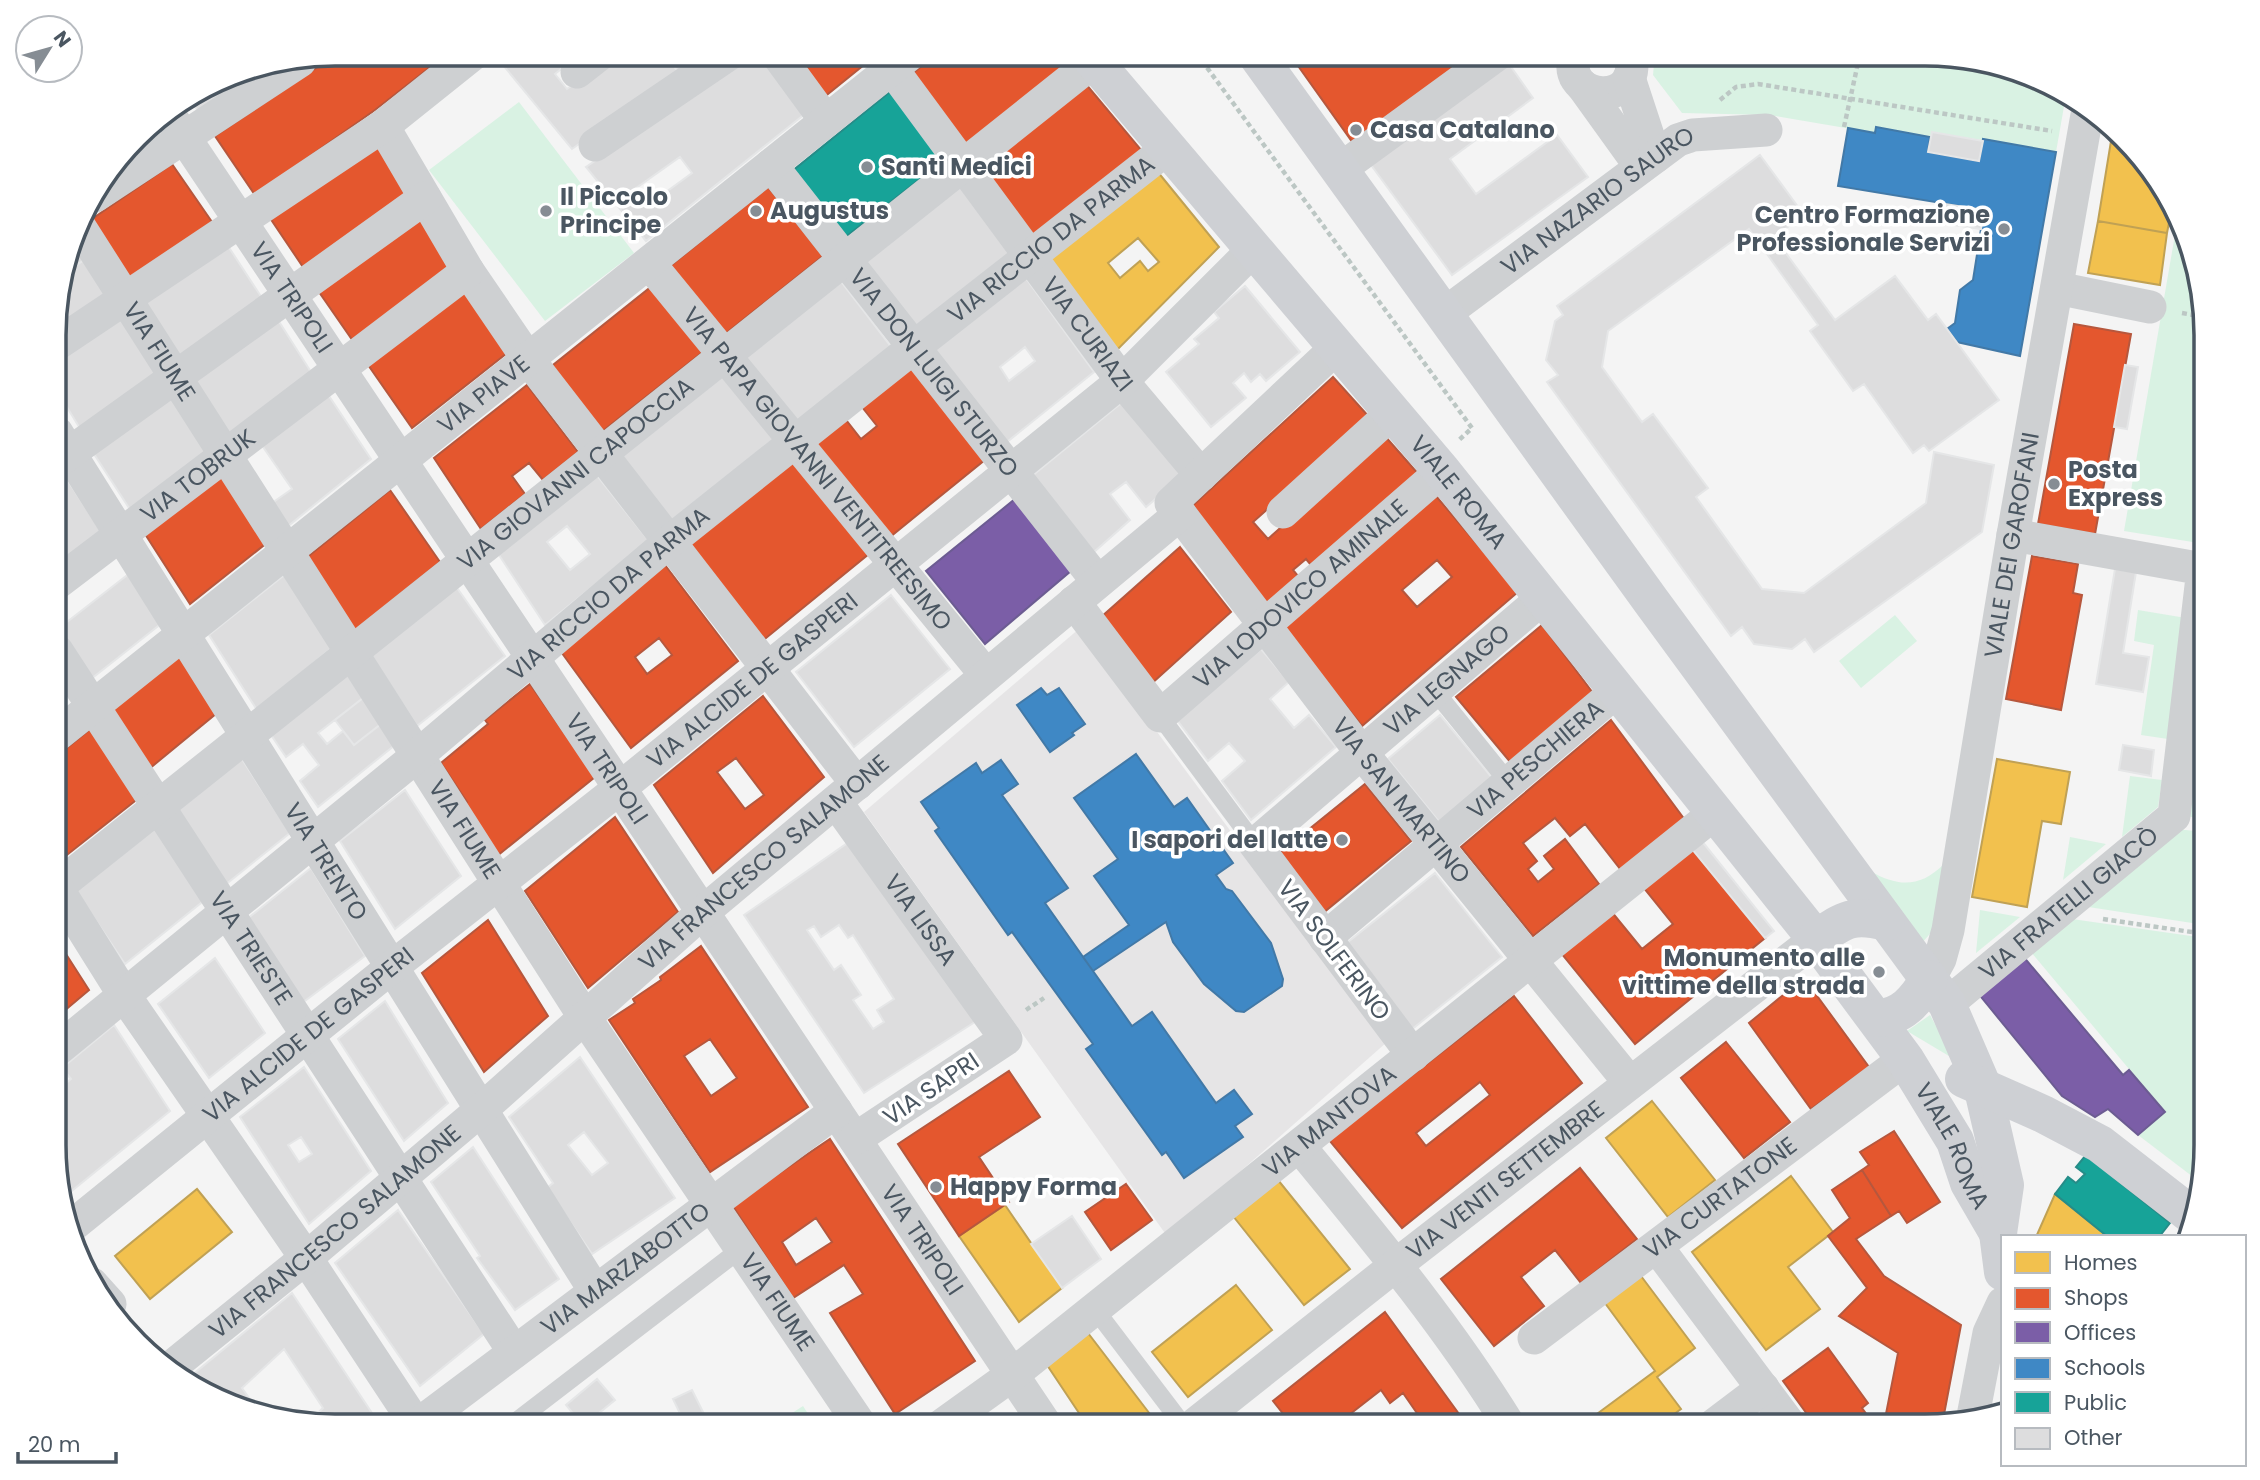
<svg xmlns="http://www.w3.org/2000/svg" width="2260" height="1480" font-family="Poppins,sans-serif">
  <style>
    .education { fill: #e6e5e6 }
    .green { fill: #d9f2e3 }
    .homes { fill: #f2c14e; stroke: #c0a154; stroke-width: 2; fill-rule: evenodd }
    .shops { fill: #e4572e; stroke: #b6573d; stroke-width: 2; fill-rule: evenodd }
    .offices { fill: #7b5ea7; stroke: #6c5c92; stroke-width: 2 }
    .schools { fill: #3f88c5; stroke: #4279a7; stroke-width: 2 }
    .public { fill: #17a398; stroke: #268c88; stroke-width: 2 }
    .building { fill: #ddddde; stroke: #e5e6e7; stroke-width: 2; fill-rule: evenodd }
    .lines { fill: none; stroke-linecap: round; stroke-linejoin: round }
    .path { stroke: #bcc7c4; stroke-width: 4.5; stroke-dasharray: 5 3.5; stroke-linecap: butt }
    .lane { stroke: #ced0d2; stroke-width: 18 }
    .street { stroke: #ced0d2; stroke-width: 33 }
    .secondary { stroke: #ced0d4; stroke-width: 38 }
    .poi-dot { fill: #868d94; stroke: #fff; stroke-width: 2.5 }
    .labels { text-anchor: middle; stroke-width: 7; stroke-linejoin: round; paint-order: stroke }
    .poi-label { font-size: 24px; font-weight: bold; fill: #4a5661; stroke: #fff; text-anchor: start }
    .street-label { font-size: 24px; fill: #4a5661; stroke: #fff }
    .rim { fill: none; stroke: #4a5661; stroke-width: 3.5 }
  </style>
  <rect width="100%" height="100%" fill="#f4f4f4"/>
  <path class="education" d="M1080,628L1387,1042L1167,1236L864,812Z"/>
  <path class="green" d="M1655,54H1925L2014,69L2066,95L2056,152L1932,132L1930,137L1877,127L1875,133L1769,115L1682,113L1653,75Z
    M519,102L634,253L545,321L429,170Z
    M2177,223L2205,318V544L2124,531Z
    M2138,610L2186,618L2168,739L2141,735L2154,645L2134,641Z
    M1895,615L1917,641L1861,688L1839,661Z
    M2130,776L2162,780L2158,807L2122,837Z
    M2188,784L2205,786V819L2185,816Z
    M2176,829L2205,832V925L2082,906Z
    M2070,837L2106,844L2063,880Z
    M1944,864L1935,928L1922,943L1870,871C1898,887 1920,888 1944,864Z
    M1980,910L2020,917L1976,953Z
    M2072,919L2205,938L2201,1015L2205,1016V1162L2201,1183L2138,1135L2165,1112L2031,952Z
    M1930,1015L1954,1059L1907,1031Z
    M803,1406L816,1426H772Z"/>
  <path class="homes" d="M2112,135L2168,195L2172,207L2167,233L2098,221Z
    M1157,171L1219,247L1114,353L1046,261ZM1138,238L1159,262L1148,271L1140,261L1120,278L1108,263Z
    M2098,221L2167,233L2160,285L2088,273Z
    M1997,759L2070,772L2061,824L2042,821L2027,907L1972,897Z
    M1652,1101L1715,1180L1668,1217L1606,1138Z
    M1791,1176L1833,1232L1788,1267L1820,1309L1766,1350L1692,1252Z
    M1278,1180L1350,1269L1304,1305L1233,1216Z
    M197,1189L232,1232L150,1299L115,1256Z
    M2055,1194L2060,1198L2108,1237H2036Z
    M1005,1205L1062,1288L1019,1322L959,1236Z
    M1638,1272L1695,1348L1657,1377L1681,1409L1659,1425H1582L1655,1371L1602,1299Z
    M1236,1285L1272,1330L1188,1397L1152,1352Z
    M1088,1333L1156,1422L1152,1425H1087L1047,1365Z"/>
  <path class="shops" d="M337,54H447L375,110L255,195L215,136Z
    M792,54H866L870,60L823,98Z
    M937,54H1060L1068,64L963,146L908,77Z
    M1308,54H1389L1397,66L1413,54H1475L1353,143L1296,63Z
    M1085,83L1142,151L1032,239L978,168Z
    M382,143L409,193L305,270L270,218Z
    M172,164L212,222L129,279L89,221Z
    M768,187L823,256L724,335L669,267Z
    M423,217L449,267L353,341L319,292Z
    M652,286L704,351L599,434L548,369Z
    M466,288L511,350L412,428L366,362Z
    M2074,324L2131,334L2095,534L2038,524Z
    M911,367L986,459L890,537L815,445L846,420L861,439L877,426L862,407Z
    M1333,377L1370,418L1253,522L1268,539L1384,435L1421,477L1316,571L1306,559L1293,570L1302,581L1269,610L1189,509Z
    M527,385L578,452L543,480L529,463L512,476L525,494L481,529L434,458Z
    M795,460L870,553L761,642L686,548Z
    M223,473L268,542L190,604L145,534Z
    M390,490L440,562L353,632L305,559Z
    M1436,496L1518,592L1362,726L1282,627ZM1437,560L1452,577L1417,607L1402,590Z
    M1180,547L1231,612L1150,685L1099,619Z
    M2032,556L2078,564L2073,593L2082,595L2061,710L2006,699Z
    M665,565L738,661L631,748L559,649ZM659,638L672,655L647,674L635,657Z
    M1542,625L1593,693L1511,763L1456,697Z
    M180,652L217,713L149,769L109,708Z
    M530,684L595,777L497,856L462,805L467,802L441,763L488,724L485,720Z
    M763,696L824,777L713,873L654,785ZM736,758L764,795L745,809L717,772Z
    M1611,720L1685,820L1621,870L1585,824L1570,836L1555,818L1523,843L1537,861L1528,869L1538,882L1554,869L1544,856L1565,839L1599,884L1533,936L1461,847Z
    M94,726L140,797L58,862L57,756Z
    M1365,784L1411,841L1323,913L1276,856Z
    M615,817L678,912L588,988L525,891Z
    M1691,848L1765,938L1635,1044L1561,953L1611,911L1642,949L1673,924L1643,887Z
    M488,920L548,1016L484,1072L422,973Z
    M57,940L89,990L57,1017Z
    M701,946L808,1107L710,1172L609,1020L635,1003L633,999L661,980L660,977ZM710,1039L737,1078L711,1096L684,1056Z
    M1804,978L1869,1067L1811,1109L1749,1023Z
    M1514,996L1582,1083L1402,1228L1329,1140ZM1480,1082L1490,1095L1426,1146L1416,1133Z
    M1726,1042L1790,1122L1744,1158L1681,1078Z
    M1009,1071L1040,1117L979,1157L1009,1202L959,1236L898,1144Z
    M1894,1131L1940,1202L1907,1223L1899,1211L1891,1216L1862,1170L1869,1165L1860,1152Z
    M830,1139L975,1361L895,1414L830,1313L863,1294L844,1265L793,1298L732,1205ZM816,1218L832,1242L796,1265L782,1242Z
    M1580,1168L1637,1239L1581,1283L1555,1250L1521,1277L1544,1306L1494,1346L1441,1279Z
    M1862,1170L1891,1216L1856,1239L1884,1276L1961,1325L1942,1425H1815L1783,1381L1828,1348L1868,1403L1862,1408L1873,1423L1884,1424L1898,1353L1839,1316L1867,1288L1828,1236L1850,1218L1832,1190Z
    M1126,1184L1152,1220L1111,1250L1085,1212Z
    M1385,1312L1467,1425H1413L1421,1419L1403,1393L1390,1403L1381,1390L1336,1425H1292L1273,1401Z
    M1016,1416L1022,1425L1003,1426Z"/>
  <path class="offices" d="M1015,499L1072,570L985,644L926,571Z
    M2022,955L2123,1075L2129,1070L2165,1112L2138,1135L2108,1109L2095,1117L2062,1096L1977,992Z"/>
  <path class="schools" d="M1876,127L1930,137L1928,152L1979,161L1983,139L2056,152L2020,356L1957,342L1947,329L1955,323L1960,290L1973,280L1984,210L1838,186L1848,128L1875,133Z
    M1041,688L1047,695L1059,688L1085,724L1072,733L1074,735L1050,752L1017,705Z
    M1136,754L1174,807L1187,798L1233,863L1216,875L1226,889L1232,891L1271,943L1283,979L1282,986L1244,1012L1236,1011L1204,984L1173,942L1166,922L1093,971L1083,957L1129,925L1094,876L1118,859L1074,798Z
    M1001,760L1018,784L1002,795L1068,888L1045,903L1093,971L1132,1026L1152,1012L1216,1103L1234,1090L1252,1114L1235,1126L1243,1137L1184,1178L1166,1152L1162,1155L1086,1049L1093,1044L1012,932L1008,935L935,831L939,828L921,802L976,763L982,773Z"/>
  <path class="public" d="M891,91L943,161L843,239L791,172Z
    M2086,1155L2170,1223L2159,1237H2108L2055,1194L2068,1177L2076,1183L2085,1174L2076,1167Z"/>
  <path class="building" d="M520,54H580L555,74L567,89L615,54H664L679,73L572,149L503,65Z
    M664,54H708L679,73Z
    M752,54H761L806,113L646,241L586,167ZM680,157L692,173L651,203L645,193L638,199L632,191Z
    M1509,64L1533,98L1450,159L1476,194L1557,135L1588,177L1452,275L1371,165Z
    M271,67L200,114L190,99L228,76Z
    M147,128L157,144L113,172Z
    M1932,132L1983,141L1979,161L1928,152Z
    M1760,155L1804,215L1774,237L1835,320L1895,276L1928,320L1936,314L1999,400L1929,451L1924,445L1913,453L1864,384L1853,391L1810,331L1818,325L1749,229L1608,331L1602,367L1642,422L1653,414L1708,488L1696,497L1762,589L1804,593L1926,503L1934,452L1994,465L1982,532L1814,652L1805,639L1792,649L1754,644L1742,627L1731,636L1547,382L1558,375L1546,360L1555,321L1563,315L1557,306Z
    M959,183L1010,253L916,329L860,260Z
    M1945,204L1984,210L1981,229L1941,223Z
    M74,244L84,260L65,273Z
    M228,246L262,298L179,359L143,302Z
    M84,260L107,294L57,328V300L65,273Z
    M1025,277L1094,372L1007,442L933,351ZM1025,347L1035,361L1009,381L1000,367Z
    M839,279L892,348L796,424L741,356Z
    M1245,286L1300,352L1266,381L1260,374L1251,382L1244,373L1233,383L1246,398L1211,427L1166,372L1199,344L1194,339L1219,318L1214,312Z
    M121,316L157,375L81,430L57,391V361Z
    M278,320L311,372L229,434L194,379Z
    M2125,365L2138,367L2127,429L2114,427Z
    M721,372L776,440L671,524L616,455Z
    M327,393L371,459L287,527L272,503L292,489L261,444Z
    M173,395L208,452L131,511L94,454Z
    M1125,400L1185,474L1146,507L1126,482L1110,494L1130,520L1094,552L1032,476Z
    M63,473L102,533L57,568V478Z
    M595,473L649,541L545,625L497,552ZM567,526L590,554L570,570L547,542Z
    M2115,569L2136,572L2123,653L2149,657L2143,692L2096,684Z
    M288,572L334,646L257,710L209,635Z
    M130,573L162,623L91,679L58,629Z
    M455,585L505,656L417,726L370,654Z
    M891,595L950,669L854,747L796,672Z
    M1261,649L1289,682L1270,699L1294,728L1309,715L1336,747L1251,820L1222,781L1245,761L1229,743L1208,761L1177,720Z
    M345,671L363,698L318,733L327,744L343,731L354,745L381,724L395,745L318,807L300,781L319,765L303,744L286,757L269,732Z
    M363,698L381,724L354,745L335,720Z
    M1440,715L1494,780L1440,823L1388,759Z
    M2123,745L2154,750L2151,776L2119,770Z
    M240,756L290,833L225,885L174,807Z
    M405,790L461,876L395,929L340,841Z
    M159,825L206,899L125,964L76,891Z
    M1701,840L1774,931L1765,938L1691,848Z
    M849,842L978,1020L864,1093L744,915ZM839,925L848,938L853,935L894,999L877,1010L884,1022L873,1029L853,1000L861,995L841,965L834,970L807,930L814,926L821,937Z
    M311,868L365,956L302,1003L247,919Z
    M1435,873L1502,957L1411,1030L1343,946Z
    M215,958L265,1033L209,1078L158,1004Z
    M385,1001L448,1103L404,1141L338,1039Z
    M114,1025L170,1111L63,1198L57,1180V1091L71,1079L62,1068Z
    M580,1057L675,1198L592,1254L547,1188L553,1183L509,1117ZM584,1132L608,1163L592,1175L568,1145Z
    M304,1067L371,1171L309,1224L240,1117ZM301,1137L312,1154L299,1162L288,1145Z
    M473,1147L559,1279L515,1310L477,1258L480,1256L431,1182Z
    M398,1210L484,1334L420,1386L335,1263Z
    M1072,1216L1101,1259L1062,1288L1031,1244Z
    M292,1293L374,1416L362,1426H335L303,1420L310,1416L312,1418L323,1408L284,1349L242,1388L260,1413L246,1411L201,1389L191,1376Z
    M597,1379L615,1400L583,1426L566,1405Z
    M692,1390L710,1426H686L673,1399Z"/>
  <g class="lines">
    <path class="path" d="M1197,54L1472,428L1459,440
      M1720,100L1736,87L1758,84L2052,131
      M1844,127L1860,54
      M2182,313L2205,317
      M2103,919L2205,934
      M1026,1010L1044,998"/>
    <path class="lane" d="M1434,690L1509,783
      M1160,716L1255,844
      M1094,1308L1183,1425
      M510,1426L742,1248"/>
    <g class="street">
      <path d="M777,54L826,121"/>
      <path id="s1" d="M881,54L1122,381L1201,475"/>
      <path d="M1575,54C1559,103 1645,108 1630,54"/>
      <path d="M577,72L600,54"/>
      <path d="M1629,78L1655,157"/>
      <path d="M1582,85L1641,167"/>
      <path id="s2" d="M168,113L1046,1425"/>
      <path d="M383,126L468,271L528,359L857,784"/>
      <path d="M595,145L729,54"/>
      <path id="s3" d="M771,165L1098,582"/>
      <path d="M1339,170L1498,54"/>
      <path d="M95,196L300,61"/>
      <path id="s4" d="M79,226L585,1018L861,1426"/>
      <path id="s5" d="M649,263L986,675"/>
      <path d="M2057,288L2150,307"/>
      <path id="s6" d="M1444,314L1678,140L1693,135L1766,130"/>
      <path d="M57,344L383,126L473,54"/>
      <path id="s7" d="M57,433L595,1291"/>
      <path d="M57,462L425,198"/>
      <path d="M1283,512L1392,413"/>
      <path id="s8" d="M1180,514L1361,752L1630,1083"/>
      <path id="s9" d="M57,583L468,271"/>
      <path id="s10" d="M1074,602L1160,716L1442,471"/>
      <path id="s11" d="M57,651L514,1352"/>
      <path id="s12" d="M57,735L910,54"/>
      <path id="s13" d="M836,802L1006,1039L855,1139"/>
      <path id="s14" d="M57,887L1094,61"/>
      <path d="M57,888L124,995L306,1258L417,1426"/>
      <path id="s15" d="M1325,938L1618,690"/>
      <path id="s16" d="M1929,979L1940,959L1948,930L2013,535L2088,109"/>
      <path id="s17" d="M1947,1004L2174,816L2203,569L2013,535"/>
      <path id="s18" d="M57,1050L417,756L669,542L914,347L1168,148"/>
      <path id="s19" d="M1413,1055L1255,844L1544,597"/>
      <path d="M1299,1146C1373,1236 1448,1326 1509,1425"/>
      <path id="s20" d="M72,1226L392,967L620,788L1122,381L1253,250"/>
      <path d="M1657,1247L1790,1425"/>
      <path d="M92,1284L110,1304"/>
      <path id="s21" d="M1534,1338L1905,1059"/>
      <path id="s22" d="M170,1368L306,1258L482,1109L703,912L1180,514L1171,503L1336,348"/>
      <path d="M1973,1416L1989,1333L2003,1303"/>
      <path id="s23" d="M1194,1425L1396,1265L1816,939"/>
      <path d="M1714,1425L1763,1388"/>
      <path id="s24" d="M416,1426L836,1111"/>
      <path id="s25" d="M941,1426L1012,1375L1715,813"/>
    </g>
    <g class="secondary">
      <path id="s26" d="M1088,54L1442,471L1816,939L1905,1059L1955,1141L1969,1183L1998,1233"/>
      <path d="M1256,54L1651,601L1947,1004L1982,1085L2005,1185L1998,1233L2003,1272"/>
      <path d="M1816,939C1844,920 1852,913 1886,922"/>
      <path d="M1876,1018C1902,1018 1916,1000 1929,979"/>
      <path d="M1964,1079L2043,1114L2100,1144L2194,1217"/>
    </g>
  </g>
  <g class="poi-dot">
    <circle cx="1356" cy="130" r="7"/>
    <circle cx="867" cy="167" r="7"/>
    <circle cx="546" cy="211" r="7"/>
    <circle cx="756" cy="211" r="7"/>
    <circle cx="2004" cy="229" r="7"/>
    <circle cx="2054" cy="484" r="7"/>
    <circle cx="1342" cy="840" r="7"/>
    <circle cx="1879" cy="972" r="7"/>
    <circle cx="936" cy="1187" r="7"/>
  </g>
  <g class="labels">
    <g class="poi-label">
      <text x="1370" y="138">Casa Catalano</text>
      <text x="881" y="175">Santi Medici</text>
      <text x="560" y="205">Il Piccolo<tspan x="560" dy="28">Principe</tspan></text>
      <text x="770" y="219">Augustus</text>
      <text x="1990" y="223" text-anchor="end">Centro Formazione<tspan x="1990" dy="28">Professionale Servizi</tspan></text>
      <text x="2068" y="478">Posta<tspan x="2068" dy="28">Express</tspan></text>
      <text x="1328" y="848" text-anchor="end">I sapori del latte</text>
      <text x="1865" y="966" text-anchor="end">Monumento alle<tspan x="1865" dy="28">vittime della strada</tspan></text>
      <text x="950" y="1195">Happy Forma</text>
    </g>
    <g class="street-label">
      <text dy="8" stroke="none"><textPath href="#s6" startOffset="191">VIA NAZARIO SAURO</textPath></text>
      <text dy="8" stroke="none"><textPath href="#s18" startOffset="1283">VIA RICCIO DA PARMA</textPath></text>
      <text dy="8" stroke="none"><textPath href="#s2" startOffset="222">VIA TRIPOLI</textPath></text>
      <text dy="8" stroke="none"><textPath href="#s1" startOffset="348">VIA CURIAZI</textPath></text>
      <text dy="8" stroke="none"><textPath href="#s4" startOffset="149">VIA FIUME</textPath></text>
      <text dy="8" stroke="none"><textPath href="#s3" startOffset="264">VIA DON LUIGI STURZO</textPath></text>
      <text dy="8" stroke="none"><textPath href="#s12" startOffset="546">VIA PIAVE</textPath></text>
      <text dy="8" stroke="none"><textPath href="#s5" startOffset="266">VIA PAPA GIOVANNI VENTITREESIMO</textPath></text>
      <text dy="8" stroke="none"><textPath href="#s14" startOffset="663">VIA GIOVANNI CAPOCCIA</textPath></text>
      <text dy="8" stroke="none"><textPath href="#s9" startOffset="177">VIA TOBRUK</textPath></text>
      <text dy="8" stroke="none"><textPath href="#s26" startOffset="574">VIALE ROMA</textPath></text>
      <text dy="8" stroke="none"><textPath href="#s16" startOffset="443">VIALE DEI GAROFANI</textPath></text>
      <text dy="8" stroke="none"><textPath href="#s18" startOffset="716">VIA RICCIO DA PARMA</textPath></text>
      <text dy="8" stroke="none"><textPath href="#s10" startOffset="329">VIA LODOVICO AMINALE</textPath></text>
      <text dy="8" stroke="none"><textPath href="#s19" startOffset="516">VIA LEGNAGO</textPath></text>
      <text dy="8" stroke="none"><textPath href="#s20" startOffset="872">VIA ALCIDE DE GASPERI</textPath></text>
      <text dy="8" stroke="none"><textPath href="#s15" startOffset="276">VIA PESCHIERA</textPath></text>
      <text dy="8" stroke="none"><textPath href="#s2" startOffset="789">VIA TRIPOLI</textPath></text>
      <text dy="8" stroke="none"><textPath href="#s8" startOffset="362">VIA SAN MARTINO</textPath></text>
      <text dy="8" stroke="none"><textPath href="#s4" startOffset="716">VIA FIUME</textPath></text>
      <text dy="8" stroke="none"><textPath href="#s7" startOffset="506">VIA TRENTO</textPath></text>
      <text dy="8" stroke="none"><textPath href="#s22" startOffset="780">VIA FRANCESCO SALAMONE</textPath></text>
      <text dy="8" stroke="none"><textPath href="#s17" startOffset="158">VIA FRATELLI GIACÒ</textPath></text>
      <text dy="8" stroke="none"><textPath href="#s13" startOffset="145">VIA LISSA</textPath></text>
      <text dy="8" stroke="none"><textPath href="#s11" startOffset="355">VIA TRIESTE</textPath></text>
      <text transform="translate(1334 950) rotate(53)" y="8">VIA SOLFERINO</text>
      <text dy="8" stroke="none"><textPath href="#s20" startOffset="304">VIA ALCIDE DE GASPERI</textPath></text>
      <text transform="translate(931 1089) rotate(-34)" y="8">VIA SAPRI</text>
      <text dy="8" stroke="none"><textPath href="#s25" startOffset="494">VIA MANTOVA</textPath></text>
      <text dy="8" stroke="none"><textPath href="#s26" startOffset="1395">VIALE ROMA</textPath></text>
      <text dy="8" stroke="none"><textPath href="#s23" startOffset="396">VIA VENTI SETTEMBRE</textPath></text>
      <text dy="8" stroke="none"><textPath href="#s21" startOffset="233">VIA CURTATONE</textPath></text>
      <text dy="8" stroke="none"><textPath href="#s22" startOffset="214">VIA FRANCESCO SALAMONE</textPath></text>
      <text dy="8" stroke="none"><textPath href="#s2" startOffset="1356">VIA TRIPOLI</textPath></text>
      <text dy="8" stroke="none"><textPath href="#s24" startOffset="262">VIA MARZABOTTO</textPath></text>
      <text dy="8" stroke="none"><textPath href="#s4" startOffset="1283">VIA FIUME</textPath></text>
    </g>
  </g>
  <path d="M0 0H2260V1480H0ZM335 66H1925A269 269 0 0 1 2194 335V1145A269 269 0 0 1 1925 1414H335A269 269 0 0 1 66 1145V335A269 269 0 0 1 335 66Z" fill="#fff" fill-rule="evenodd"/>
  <path class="rim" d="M335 66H1925A269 269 0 0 1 2194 335V1145A269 269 0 0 1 1925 1414H335A269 269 0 0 1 66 1145V335A269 269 0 0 1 335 66Z"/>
  <rect x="2001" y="1235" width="245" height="231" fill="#ffffff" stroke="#b7bbc0" stroke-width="2"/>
  <rect x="2015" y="1252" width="35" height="21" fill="#f2c14e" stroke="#b7bbc0" stroke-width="2"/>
  <text x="2064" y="1270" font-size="21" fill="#4a5661">Homes</text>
  <rect x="2015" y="1288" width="35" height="21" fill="#e4572e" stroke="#b7bbc0" stroke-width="2"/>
  <text x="2064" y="1305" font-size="21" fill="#4a5661">Shops</text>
  <rect x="2015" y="1322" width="35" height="21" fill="#7b5ea7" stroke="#b7bbc0" stroke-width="2"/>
  <text x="2064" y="1340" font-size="21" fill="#4a5661">Offices</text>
  <rect x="2015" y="1358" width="35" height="21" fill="#3f88c5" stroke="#b7bbc0" stroke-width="2"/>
  <text x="2064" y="1375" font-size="21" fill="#4a5661">Schools</text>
  <rect x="2015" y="1392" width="35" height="21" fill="#17a398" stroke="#b7bbc0" stroke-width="2"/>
  <text x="2064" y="1410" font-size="21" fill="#4a5661">Public</text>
  <rect x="2015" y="1428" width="35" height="21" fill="#ddddde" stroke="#b7bbc0" stroke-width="2"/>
  <text x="2064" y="1445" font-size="21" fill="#4a5661">Other</text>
  <g transform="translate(49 49) rotate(53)"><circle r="33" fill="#ffffff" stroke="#b7bbc0" stroke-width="2"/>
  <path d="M0-5L12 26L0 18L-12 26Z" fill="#868d94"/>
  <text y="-10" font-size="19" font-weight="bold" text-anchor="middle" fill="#4a5661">N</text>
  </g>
  <path d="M18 1452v10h98v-10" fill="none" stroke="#4a5661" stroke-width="3.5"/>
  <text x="28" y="1452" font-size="21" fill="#4a5661" stroke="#ffffff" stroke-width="5" paint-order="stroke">20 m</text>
</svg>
